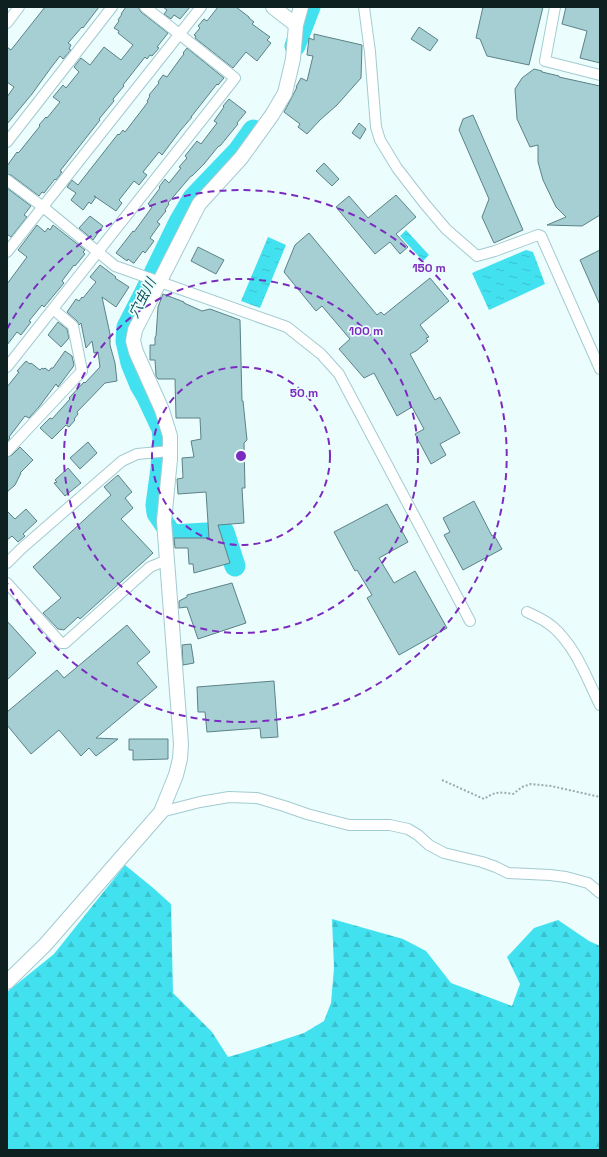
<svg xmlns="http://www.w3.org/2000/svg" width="607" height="1157" font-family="'Space Grotesk','Noto Sans JP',sans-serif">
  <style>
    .forest { fill: url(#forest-firs) }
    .water { fill: url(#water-ripples) }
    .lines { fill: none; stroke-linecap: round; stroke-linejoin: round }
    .river { stroke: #42e1f0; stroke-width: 21 }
    .building { fill: #a5cfd3; stroke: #5b8287 }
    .street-casing { stroke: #a2cbd0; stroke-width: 12 }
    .secondary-casing { stroke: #a2cbd0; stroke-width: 16 }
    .path { stroke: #9aabac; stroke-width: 2; stroke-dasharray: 2 2; stroke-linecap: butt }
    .street { stroke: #fff; stroke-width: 10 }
    .secondary { stroke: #fff; stroke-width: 14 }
    .ring { fill: none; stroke: #7b2cbf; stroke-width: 2; stroke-dasharray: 7 5 }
    .labels { text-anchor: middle; stroke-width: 3.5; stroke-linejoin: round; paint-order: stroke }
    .water-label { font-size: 14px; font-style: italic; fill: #12545a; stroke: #ecfdfe }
    .centre { fill: #7b2cbf; stroke: #ecfdfe; stroke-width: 2 }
    .ring-label { font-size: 12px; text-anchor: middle; font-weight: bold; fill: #7b2cbf; stroke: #ecfdfe; stroke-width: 3.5; stroke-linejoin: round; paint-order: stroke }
  </style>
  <defs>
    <pattern id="forest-firs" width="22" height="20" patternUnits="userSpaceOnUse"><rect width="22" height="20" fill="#42e1f0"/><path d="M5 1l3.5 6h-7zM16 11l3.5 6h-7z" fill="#39c1ce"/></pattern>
    <pattern id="water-ripples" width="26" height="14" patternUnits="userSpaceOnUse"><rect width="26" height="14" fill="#42e1f0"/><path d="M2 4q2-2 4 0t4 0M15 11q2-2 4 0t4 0" fill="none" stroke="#39c1ce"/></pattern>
  </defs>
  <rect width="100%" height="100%" fill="#ecfdfe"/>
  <path class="forest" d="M125,865L152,887L171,904L173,993L212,1032L228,1057L242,1053L304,1033L324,1021L331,1003L334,968L332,919L403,939L426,951L451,983L512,1006L520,984L507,957L534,928L558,920L589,941L600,946V1150H7V992L54,954Z"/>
  <path class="water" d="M406,230L429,255L423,261L400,236Z
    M268,237L286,245L260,308L241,301Z
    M526,250L533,252L545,284L489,310L472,273Z"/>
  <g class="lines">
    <path class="river" d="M295,46L310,7
      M235,566L224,532L172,535L157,513L156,505L161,468L163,438L162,429L147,397L140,385L131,363L126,341L127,327L145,292L179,222L193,198L238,151L253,130"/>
  </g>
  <path class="building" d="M45,7H99L83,28L82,27L68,43L71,45L69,49L71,50L63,59L60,56L50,69L32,94L7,124V97L14,87L7,82V47L11,50Z
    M126,7H138L141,12L168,33L157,47L159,48L152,56L150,55L147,59L145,57L123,85L124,86L113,99L114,101L99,119L100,120L60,171L62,172L56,180L55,179L44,193L42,192L39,196L11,175L7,174V166L17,152L18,153L20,151L40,126L39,125L46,117L47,118L60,102L53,97L63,85L66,88L79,72L74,67L81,58L90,65L104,47L121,60L133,45L118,33L119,31L114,28L119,21L118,20L122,14H121Z
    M163,7H190L180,19L174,15L171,19L164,14L167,10Z
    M218,7H236L249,17V18L254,22L252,24L270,37L267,40L271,43L257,61L246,52L233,68L195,38L196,36L194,35L200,28L198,26L204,19L207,21Z
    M483,7H543L529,65L487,56L480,39L476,38Z
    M566,7H600V63L580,58L587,31L562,24Z
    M419,27L438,40L430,51L411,39Z
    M314,34L362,45L361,78L337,105L320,120L307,134L298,127L300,124L284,112L292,97L297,87H296L301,78L307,81L313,56L307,55L309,38L314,40Z
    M187,48L224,78L218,85L217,84L191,117H192L180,131L162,155L159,152L143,172L147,175L139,185L134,181L119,200L122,203L116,211L94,196L96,197L91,204L89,202L83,210L71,200L76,193L67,187L72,180L78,185L118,134L119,135L123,130L125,132L148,102L147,101L150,96L149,95L159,83L158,82L163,75L167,77L180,59L184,54L183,53Z
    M534,69L542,71V72L559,76V77L600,86V215L582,226L547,225L566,217L556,207L543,180L538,162V145L530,147L517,119L515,89L522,78Z
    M229,99L246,112L237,123L238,124L220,146H219L217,148L204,164L192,176H191L168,203L169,204L165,210L166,211L157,222L160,224L150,238L154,241L145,253L143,251L134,263H133L128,259L127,261L116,253L133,231L134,232L150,210L152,207L148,204L160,188L159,187L165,179L169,183L181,168L179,167L187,158L185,156L197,141L201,144L217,123L214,121L224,107L223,106Z
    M473,115L523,230L494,243L482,217L489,199L459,130L463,119Z
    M359,123L366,129L360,139L352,133Z
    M324,163L339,179L332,186L316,171Z
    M7,188L31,206L24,215L27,217L11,237L7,234Z
    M396,195L416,217L396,234L408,247L400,254L390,242L375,254L336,207L349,196L368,218Z
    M90,216L103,226L93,240L79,228Z
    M37,225L45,232L48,228L50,230L53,225L85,250L83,252L85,254L75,266L74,265L62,281L64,283L44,307L42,305L29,321L31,322L21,335L17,332L7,345V284L27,257L18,250Z
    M309,233L377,315L381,312L384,315L430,278L449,301L420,325L429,337L426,338L428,341L416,351L410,354L435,400L440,397L460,433L440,444L446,455L431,464L415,434L424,429L412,407L397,416L374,373L364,378L339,349L350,339L322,306L316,311L284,272L295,245Z
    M198,247L224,260L216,274L191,261Z
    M600,250V305L580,260Z
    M100,265L116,277L115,278L129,287L116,307L102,297L110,334V345L115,363L117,381L105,383L77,412L78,414L74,419L75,420L69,427L66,425L52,439L40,428L50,418L52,419L70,399L69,398L84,382L85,383L100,367L98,352L94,353L92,341L86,348L81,323L79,325L77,321L67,312L76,299L79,301L82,297L83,298L96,282L90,277Z
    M163,294L184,302V303L202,311L210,309L240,320L242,401H243L247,440L244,443L245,488H242L244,523L218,525L230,563L194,573L193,564H189L188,548H175L174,538H209L206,492L178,494L177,479L183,478L182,458L194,457L191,441L201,439L200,418H176L175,379H158L156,376L155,360H150V345H155V337L156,336L158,307Z
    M58,322L67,329L69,338L61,347L48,335Z
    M65,351L72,356L74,365L73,367L58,387L56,384L39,407L29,418L25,416L9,437L10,438L7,442V387L19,372L17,371L26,361L30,364L31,363L40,370L42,368L44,369L45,368L49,371L51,368H53Z
    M88,442L97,453L80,469L70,458Z
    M20,447L33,460L20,473H21L15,485L7,492V457L12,455Z
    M68,468L81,483L65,496L54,483L57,482L55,480Z
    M118,475L132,492L125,498L133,508L121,519L153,553L80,619L78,617L64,630L58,629L43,613L61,598L33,567L111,495L104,487Z
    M474,501L492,536L494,535L502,549L463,570L444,535L450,532L443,518Z
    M387,504L408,542L379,558L394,583L415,571L447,628L399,655L367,598L372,595L357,570L355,571L334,532Z
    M26,509L37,521L23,534L25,536L18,542L12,536L7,540V511L15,519Z
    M232,583L246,623L198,639L187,607L179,608V601L187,597V595Z
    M7,621L36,653L7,680Z
    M127,625L150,652L137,663L157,687L96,738L118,739L96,756L89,748L81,756L59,730L31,754L7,725V712L57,670L64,678Z
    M191,644L194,663L183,665L182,645Z
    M274,681L278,737L261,738L260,728L207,732L205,712H198L197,687Z
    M129,739H168V759L133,760V750H129Z"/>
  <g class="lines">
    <defs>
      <path id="street" d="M364,7L370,52L376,127L380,140L397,168L424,203L446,229L477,256L495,251L538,235L541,236L600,369
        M555,7L545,61L600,75
        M7,23L19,7
        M7,142L112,7
        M7,180L43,207L115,266L287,327L321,354L339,374L470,621
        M7,252L201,7
        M7,367L235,78L145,7
        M7,451L82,371L73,326L53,309
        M7,563L21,549L122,461L137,454L170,451
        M7,583L61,643H65L150,567L167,560
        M527,612C536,616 546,621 553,627C576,647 587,679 600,705
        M161,812L200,802L229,797L257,798L284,806L307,814L349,825H390L408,829L418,835L429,845L444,853L482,862L496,867L508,873L550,875L566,877L588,883L600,893"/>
      <path id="secondary" d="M273,7L296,25
        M7,982L45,945L161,812L176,775L180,759L181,744L164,521L170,459V436L162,410L136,352L133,341L135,330L199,204L241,158L272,115L285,93L293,59L296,25L301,7"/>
    </defs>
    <use href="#street" class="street-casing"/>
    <use href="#secondary" class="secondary-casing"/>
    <path class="path" d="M442,780L484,799C496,791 499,792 513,794L522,787L531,784L551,786L600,797"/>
    <use href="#street" class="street"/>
    <use href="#secondary" class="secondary"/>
  </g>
  <g class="ring">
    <circle cx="241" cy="456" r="89"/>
    <circle cx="241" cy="456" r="177"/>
    <path d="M7 329A266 266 0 1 1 7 583"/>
  </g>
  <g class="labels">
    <g class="water-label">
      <text transform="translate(142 298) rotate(-63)" y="5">穴虫川</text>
    </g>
  </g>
  <circle cx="241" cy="456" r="6" class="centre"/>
  <g class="ring-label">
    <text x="429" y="272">150 m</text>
    <text x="366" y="335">100 m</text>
    <text x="304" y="397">50 m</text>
  </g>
  <rect width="607" height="1157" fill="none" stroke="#0f2021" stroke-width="16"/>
</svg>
